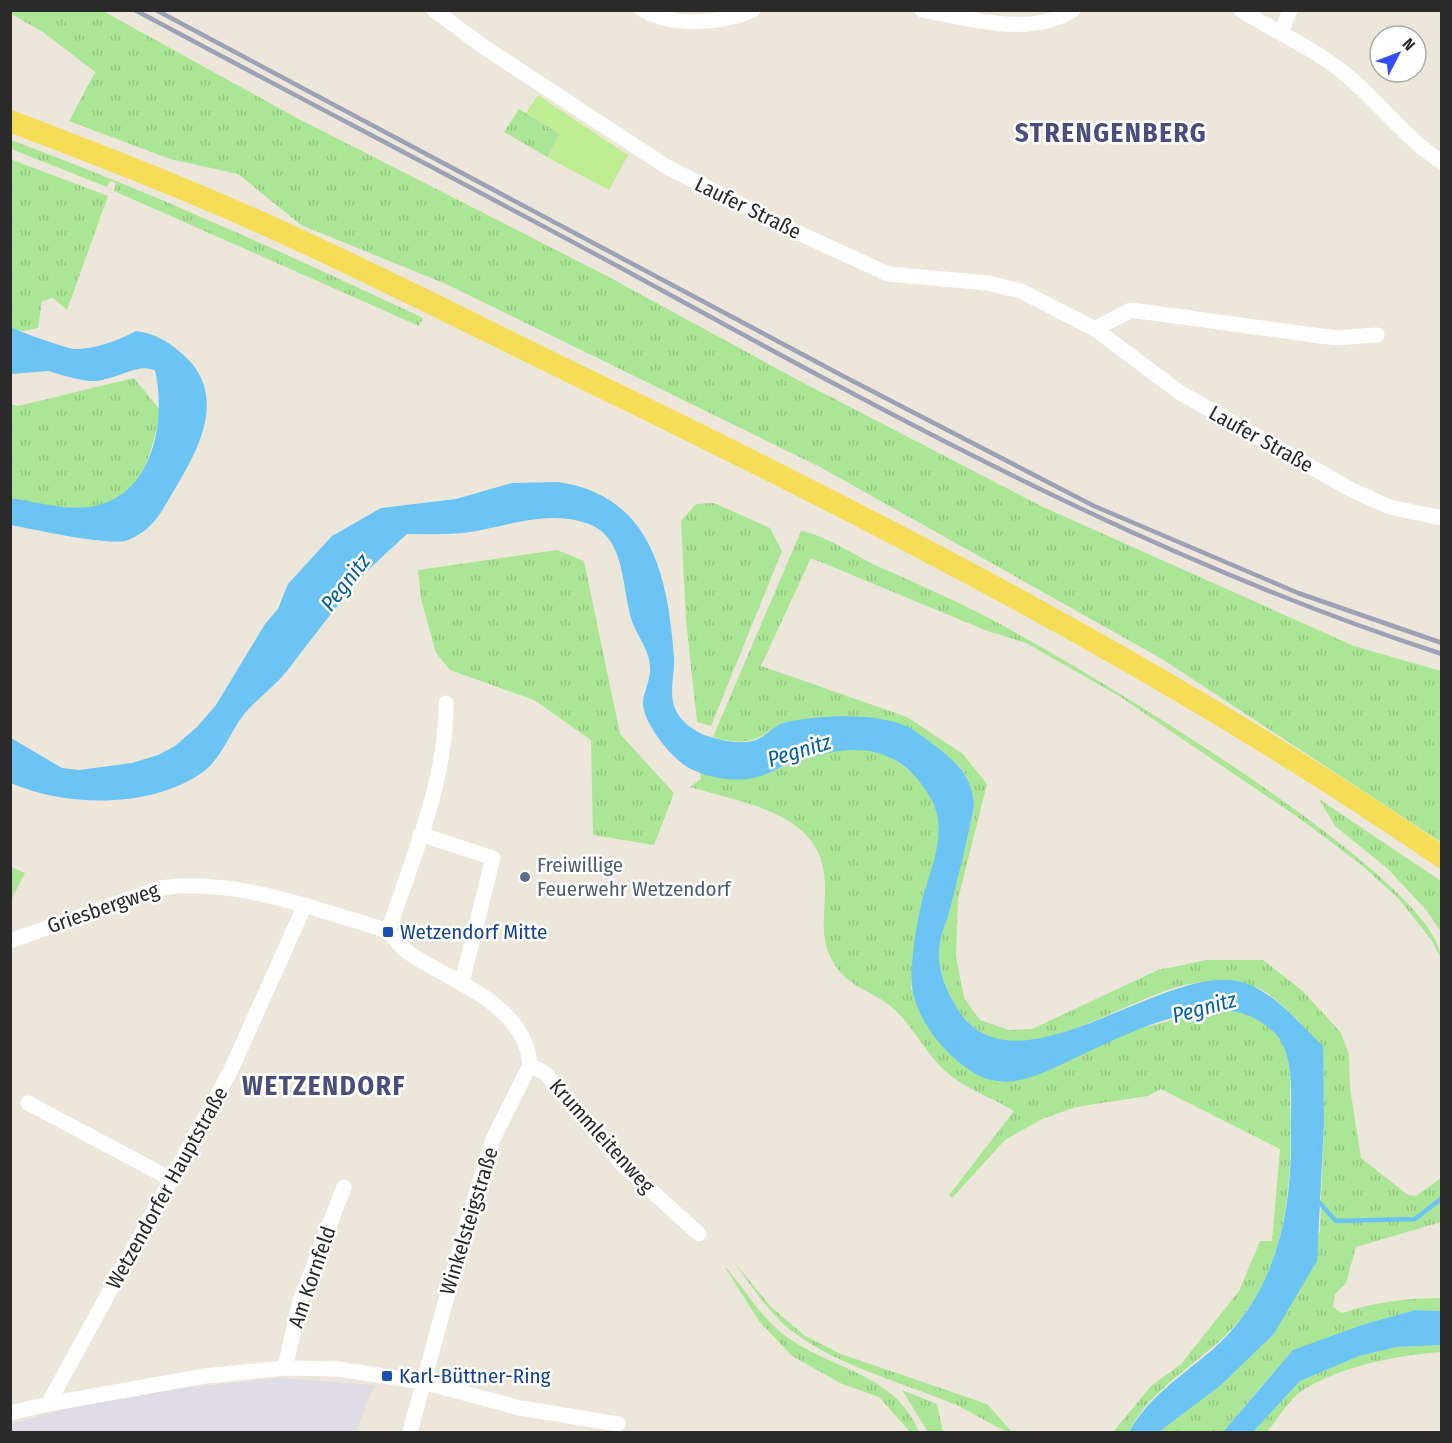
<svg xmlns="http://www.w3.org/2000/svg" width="1452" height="1443" font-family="'Fira Sans Condensed',sans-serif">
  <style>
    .industrial { fill: #dfdce5 }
    .grass { fill: url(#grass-tufts) }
    .pitch { fill: #bfed91 }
    .water { fill: #6bc4f3 }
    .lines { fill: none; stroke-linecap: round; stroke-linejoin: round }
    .stream { stroke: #6bc4f3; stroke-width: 4.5 }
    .river { stroke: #6bc4f3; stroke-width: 28 }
    .street { stroke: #fff; stroke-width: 15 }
    .primary { stroke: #f5dd58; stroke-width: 22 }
    .rail { stroke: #9ea0b5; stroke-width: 4.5 }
    .service-dot { fill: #5c6f8a; stroke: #fff; stroke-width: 2 }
    .transit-dot { fill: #1a4fb4; stroke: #fff; stroke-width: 2 }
    .labels { text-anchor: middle; stroke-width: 5; stroke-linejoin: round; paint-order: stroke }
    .street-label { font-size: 21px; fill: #2a2a2a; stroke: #fff }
    .service-label { font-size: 21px; fill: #4e5e75; stroke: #fff; text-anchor: start }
    .transit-label { font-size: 21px; fill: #164399; stroke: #fff; text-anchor: start }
    .water-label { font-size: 22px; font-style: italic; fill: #09609f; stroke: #fff }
    .district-label { font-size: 27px; font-weight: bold; letter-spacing: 1.5px; fill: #494e7c; stroke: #fff }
  </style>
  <defs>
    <pattern id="grass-tufts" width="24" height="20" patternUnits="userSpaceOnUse" patternTransform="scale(1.5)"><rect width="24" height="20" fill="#abe596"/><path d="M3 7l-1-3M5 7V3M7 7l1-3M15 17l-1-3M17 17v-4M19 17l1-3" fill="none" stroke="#93c581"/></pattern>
  </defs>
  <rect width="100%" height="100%" fill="#ede7db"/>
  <path class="industrial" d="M281,1378L374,1385L356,1432H11V1424L68,1408L182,1388Z"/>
  <path class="grass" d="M11,10L103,11L295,117L607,276L796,379L1043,507L1354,646L1441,671V842L1162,659L822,468L446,284L301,225L238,174L170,159L69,121L95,72L43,32L11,14Z
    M519,109L560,134L547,157L504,132Z
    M11,140C151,192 287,254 423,318L419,326L114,191L116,183L110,181L107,187L11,149Z
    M10,159L108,196L67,310L53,298L42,301L38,328L24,331L11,329Z
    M134,378L160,410C149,472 135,512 61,508C45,507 27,501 11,498L10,404L18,406Z
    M714,503L770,528L782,551L711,726L697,722L686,620L681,521L696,504Z
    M801,531C822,534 855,555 875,565C911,581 948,597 983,615C1060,654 1441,879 1441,959L1432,941L1399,899L1358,862L1299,818L1119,696L1026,643L985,630L811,558L761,666L907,717L963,754L987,784L958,899L956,956L964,998L980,1020L1009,1030L1032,1029L1158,970L1207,960H1263L1303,991L1341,1033L1349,1055L1350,1088L1361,1158L1408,1195L1416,1196L1441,1178V1222L1356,1247L1346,1283L1335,1294L1333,1307L1342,1313C1375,1302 1407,1298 1441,1298V1311L1415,1310L1365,1324L1271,1375L1223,1432H1159L1220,1386L1273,1335L1320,1231L1324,1123L1322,1046C1307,1031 1274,992 1255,987C1242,984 1209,981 1196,983C1128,991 1003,1096 954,1003C944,984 936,964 940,943C941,932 946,922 949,912C958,877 967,842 974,806C973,780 961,765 940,750C929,742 917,731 905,726C860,709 815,723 769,731C753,744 733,744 713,737Z
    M557,550L584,561L620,734L674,793L654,845L593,835L591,740L534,700L450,670L436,653L421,599L418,570Z
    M878,750C904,764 937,788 940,821C943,849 927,879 921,906C915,933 914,961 911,989L999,1082C1049,1074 1080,1054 1125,1034C1139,1028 1154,1025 1169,1021C1185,1016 1204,1008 1221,1008C1244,1010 1271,1022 1282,1043C1292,1062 1290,1085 1290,1105C1292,1179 1289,1255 1242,1317C1211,1358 1149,1386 1129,1432H1113L1151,1386L1181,1364L1239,1291L1260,1241H1272L1280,1149L1161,1089L1148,1096L1076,1107L1042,1119L1005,1140L952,1198L949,1195L1014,1111C991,1097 965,1089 944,1070C925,1052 914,1028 895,1010C873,989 845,989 830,956C819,933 826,909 825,884C824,812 745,804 690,787L701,779L700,772C756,790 776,764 828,752C843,748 862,750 878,750Z
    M1319,799L1441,881V932L1427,911L1388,869L1335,826Z
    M11,867L25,873L11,900Z
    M731,1258L770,1306L805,1336L841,1354L987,1404L1012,1432C1004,1433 968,1410 956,1405C902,1382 840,1367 793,1332C768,1313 750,1283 731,1258Z
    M724,1266C743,1285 756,1311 777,1329C823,1370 894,1369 919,1432H910L879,1397L842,1384L792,1356L759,1321Z
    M1441,1345V1352C1395,1356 1344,1365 1303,1390C1289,1399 1277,1420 1267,1432H1253L1300,1381L1359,1356L1397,1347Z
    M902,1390L937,1404L943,1432H928Z"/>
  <path class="pitch" d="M538,95L628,155L609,190L547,157L560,134L526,113Z"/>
  <path class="water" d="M136,331C155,334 166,340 180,352C228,391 202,444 176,487C162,510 155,529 128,540C112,547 32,529 11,525V498C36,502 62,510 89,507C152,499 167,423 155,370L146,362L135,359L119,360L98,367L11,374V332C56,355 91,355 136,331Z
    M558,482C651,495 668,576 674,657C675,671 670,688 673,702C676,717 689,728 702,734C717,740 745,747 760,738C769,733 776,724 787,722C820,715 877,712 908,727C918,732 928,741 938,748C959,764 973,779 974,806C967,842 958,878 949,913C946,923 941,933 940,943C936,965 944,985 954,1003C1008,1105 1157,966 1237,981C1272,988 1298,1023 1323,1046L1324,1123L1317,1261L1273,1335L1220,1386L1159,1432H1129C1148,1397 1182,1376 1212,1350C1276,1294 1292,1214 1291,1134C1290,1106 1295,1068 1282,1043C1276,1032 1266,1025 1256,1019C1208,991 1120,1037 1075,1058C1052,1069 1022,1085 997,1081C985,1080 973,1073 964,1066C940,1048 920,1022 913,993C908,972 918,914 924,893C934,861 948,827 930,797C895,737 844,744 787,765C776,769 765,776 753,778C733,782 709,778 691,769C673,761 644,724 643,704C643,692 651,680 650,668C650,652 640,640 634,626C619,588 630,532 579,521C543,512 506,526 471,532C450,535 428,534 407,534C389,551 370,567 354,585C331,613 309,642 287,671C275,686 258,698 245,713C230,731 223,757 203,772C151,809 66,807 11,783V738L62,768L79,770L132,763L158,755L175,746L197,727L216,705L265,624L278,609L288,584L332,536L381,508L456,499L512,483Z
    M1415,1310L1441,1311V1345L1397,1347L1359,1356L1300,1381L1253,1432H1223L1293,1350L1365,1324Z"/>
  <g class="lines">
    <path class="stream" d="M1317,1200L1336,1221L1415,1219L1442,1198"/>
    <path class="river" d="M10,342C25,349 82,369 96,367C119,363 137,348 159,357"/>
    <path class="street" d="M434,10L484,47L667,167L777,223L888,274L988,283L1021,291L1095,329L1179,392L1352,490L1390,507L1442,518
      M643,10C673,27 722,24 753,10
      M922,10C970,18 1029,38 1073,10
      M1241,10C1277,33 1317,49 1350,78C1381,105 1407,140 1442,162
      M1281,33L1290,10
      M1095,329L1131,310L1336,338L1377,335
      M420,834L493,858L462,982
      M388,932C412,859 447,780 446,703
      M10,941L160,888C220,879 286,899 343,917C357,921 373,925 386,931C394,935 398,944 405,950C448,982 525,1001 530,1065
      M530,1065L545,1073L624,1166L699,1234
      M28,1103L173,1180
      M285,1368L300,1301L344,1187
      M48,1404L230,1072L305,905
      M10,1413L48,1404L205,1376L285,1368L338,1369L423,1382L520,1408L618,1424
      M410,1432L465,1230L493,1139L530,1065"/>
    <path class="primary" d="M10,121C99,155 187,189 273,228C379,276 482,329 587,380C880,522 1172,672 1442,857"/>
    <path class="rail" d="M135,10C301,99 468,185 634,275C895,418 1157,562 1442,654
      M156,10L843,376L1094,506L1298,593L1442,643"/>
  </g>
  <circle class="service-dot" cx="525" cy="877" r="6"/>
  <g class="transit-dot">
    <rect x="382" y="926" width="12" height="12" rx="3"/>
    <rect x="381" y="1370" width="12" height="12" rx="3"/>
  </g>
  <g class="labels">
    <g class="street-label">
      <text transform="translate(748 208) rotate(26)" y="7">Laufer Straße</text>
      <text transform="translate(1261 439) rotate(29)" y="7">Laufer Straße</text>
      <text transform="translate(103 908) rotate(-19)" y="7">Griesbergweg</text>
      <text transform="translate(602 1136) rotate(48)" y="7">Krummleitenweg</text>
      <text transform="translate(167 1188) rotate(-61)" y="7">Wetzendorfer Hauptstraße</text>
      <text transform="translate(469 1221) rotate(-73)" y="7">Winkelsteigstraße</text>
      <text transform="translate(312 1277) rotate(-71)" y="7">Am Kornfeld</text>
    </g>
    <g class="service-label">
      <text x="537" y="872">Freiwillige<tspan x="537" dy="24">Feuerwehr Wetzendorf</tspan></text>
    </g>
    <g class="transit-label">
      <text x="400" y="939">Wetzendorf Mitte</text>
      <text x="399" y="1383">Karl-Büttner-Ring</text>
    </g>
    <g class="water-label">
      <text transform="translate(345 582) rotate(-52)" y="8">Pegnitz</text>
      <text transform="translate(799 750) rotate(-17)" y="8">Pegnitz</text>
      <text transform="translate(1204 1007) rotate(-15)" y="8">Pegnitz</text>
    </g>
    <g class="district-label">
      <text x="1111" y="142">STRENGENBERG</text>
      <text x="324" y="1095">WETZENDORF</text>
    </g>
  </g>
  <rect width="1452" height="1443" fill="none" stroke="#2a2a2a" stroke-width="24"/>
  <g transform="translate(1398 54) rotate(48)"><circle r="28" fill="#ffffff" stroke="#aaaaaa" stroke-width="1.5"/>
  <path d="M0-4.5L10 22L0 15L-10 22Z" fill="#364cff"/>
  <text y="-9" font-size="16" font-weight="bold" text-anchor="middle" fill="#2a2a2a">N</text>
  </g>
</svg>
